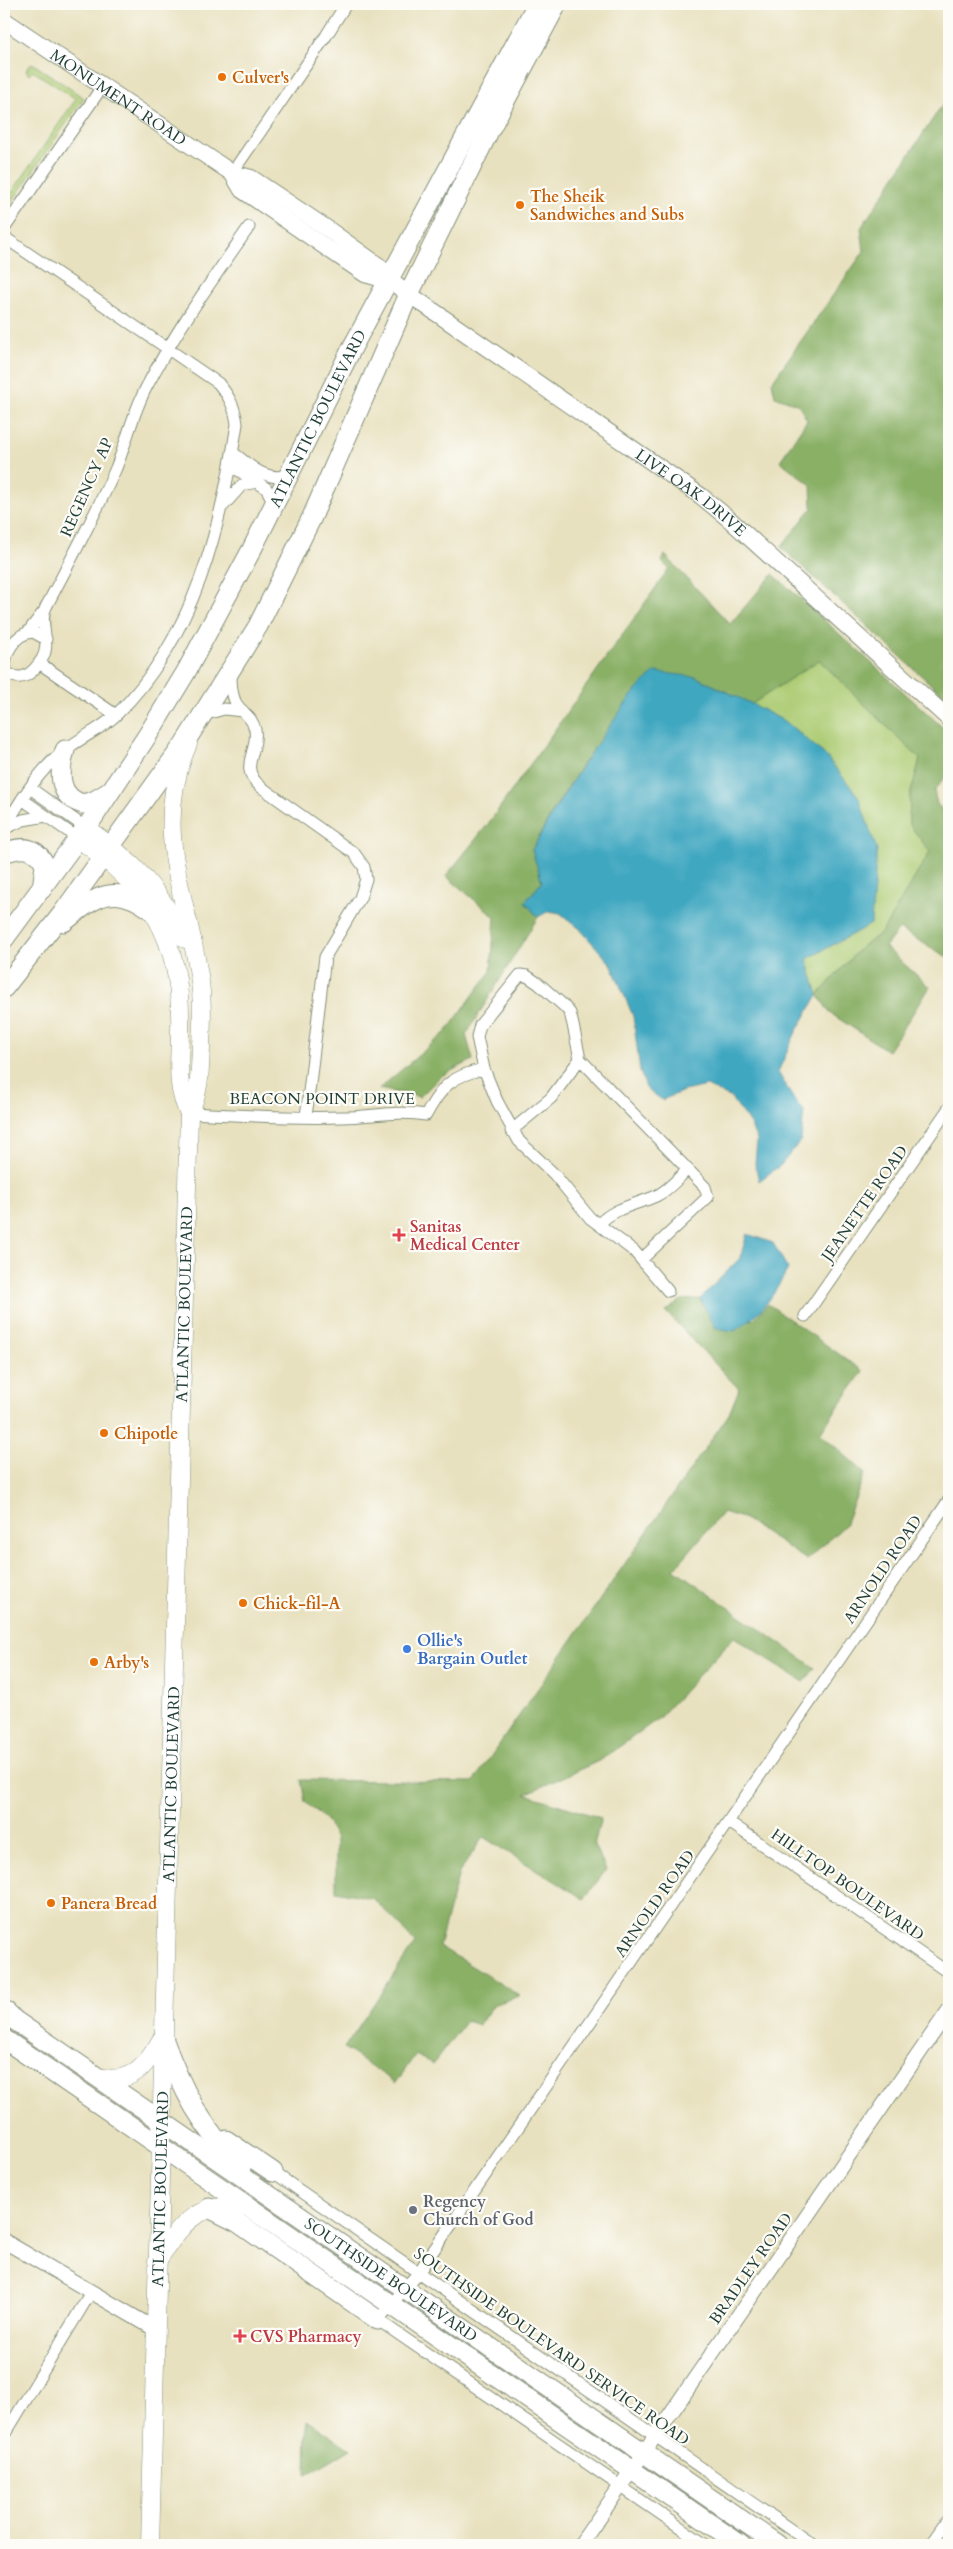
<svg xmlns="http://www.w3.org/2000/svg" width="953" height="2549" font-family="Cardo,serif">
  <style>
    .green { fill: #adcc74; stroke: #668454 }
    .forest { fill: #8ab066; stroke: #54764d }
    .water { fill: #41a7c1; stroke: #30727a }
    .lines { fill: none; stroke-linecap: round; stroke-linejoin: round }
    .minor-casing { stroke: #848f7a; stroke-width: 13 }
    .tertiary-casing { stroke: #848f7a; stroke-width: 16 }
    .secondary-casing { stroke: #848f7a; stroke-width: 18 }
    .primary-casing { stroke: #848f7a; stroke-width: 19 }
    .trunk-casing { stroke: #848f7a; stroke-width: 21 }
    .motorway-casing { stroke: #848f7a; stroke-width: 23 }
    .minor { stroke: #fff; stroke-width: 11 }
    .tertiary { stroke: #fff; stroke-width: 14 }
    .secondary { stroke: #fff; stroke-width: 16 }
    .primary { stroke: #fff; stroke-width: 18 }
    .trunk { stroke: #fff; stroke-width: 19 }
    .motorway { stroke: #fff; stroke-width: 21 }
    .food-dot { fill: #e8710a; stroke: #fdfcf7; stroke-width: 2 }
    .health-dot { fill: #e0444e; stroke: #fdfcf7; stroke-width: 2 }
    .shop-dot { fill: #3f7fe0; stroke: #fdfcf7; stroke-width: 2 }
    .worship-dot { fill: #6b7280; stroke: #fdfcf7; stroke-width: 2 }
    .labels { text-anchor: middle; stroke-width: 4.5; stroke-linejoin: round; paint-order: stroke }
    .food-label { font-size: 16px; font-weight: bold; fill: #c56008; stroke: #fdfcf7; text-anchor: start }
    .street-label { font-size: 16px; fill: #1f3d34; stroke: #fdfcf7 }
    .health-label { font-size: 16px; font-weight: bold; fill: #be3a42; stroke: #fdfcf7; text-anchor: start }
    .shop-label { font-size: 16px; font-weight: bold; fill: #366cbe; stroke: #fdfcf7; text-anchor: start }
    .worship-label { font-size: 16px; font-weight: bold; fill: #5b616d; stroke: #fdfcf7; text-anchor: start }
  </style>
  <rect width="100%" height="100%" fill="#fdfcf7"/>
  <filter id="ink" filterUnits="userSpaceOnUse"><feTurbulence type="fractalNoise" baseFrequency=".02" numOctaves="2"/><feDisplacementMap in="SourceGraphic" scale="10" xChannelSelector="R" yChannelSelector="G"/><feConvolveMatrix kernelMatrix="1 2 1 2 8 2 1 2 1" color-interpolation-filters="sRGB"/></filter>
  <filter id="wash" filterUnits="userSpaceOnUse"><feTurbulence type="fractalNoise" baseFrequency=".0096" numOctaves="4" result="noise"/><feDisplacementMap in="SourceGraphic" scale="20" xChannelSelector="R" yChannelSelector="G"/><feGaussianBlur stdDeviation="1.12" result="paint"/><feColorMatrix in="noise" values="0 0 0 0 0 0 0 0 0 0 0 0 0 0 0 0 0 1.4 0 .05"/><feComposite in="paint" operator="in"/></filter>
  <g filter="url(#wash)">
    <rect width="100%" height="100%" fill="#e8e1bf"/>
    <path class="green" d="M32,63L84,98L4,213V204L76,99L33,71L29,75L26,70Z
      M819,659L920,759L910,796L909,824L931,852L882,932L860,948L818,995L807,959L871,924L858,796L825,755L786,722L752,704Z"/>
    <path class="forest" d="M949,100V701L781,547L812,508L811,485L780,461L807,420L799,405L775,396L772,382L864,251L861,228L940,108Z
      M665,555L730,624L773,574L949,733V772L934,791L937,804L949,816V958L899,929L885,947L930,987L888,1051L830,1013L818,995L860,948L882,932L930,852L909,824L910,796L920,759L819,660L752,704L696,677L586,759L550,816L532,850L542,882L525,902L538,917L466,1035L473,1060L441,1076L420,1097L379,1089L446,1032L491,971L495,917L446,876L488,824L669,569L662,562Z
      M700,1299L716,1328L754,1319L768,1304L863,1371L820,1433L865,1473L845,1525L807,1560L743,1518L723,1512L674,1569L815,1668L804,1682L734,1637L659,1718L601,1760L525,1794L601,1818L594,1845L606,1870L584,1899L483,1837L459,1873L439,1946L520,1996L493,2005L479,2025L466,2021L433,2064L415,2055L396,2083L344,2048L415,1943L395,1920L372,1898L336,1891V1839L326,1820L305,1802L301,1780L473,1782L729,1414L739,1389L666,1312L681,1300Z
      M307,2420L350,2449L306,2475Z"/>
    <path class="water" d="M656,672L696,677L752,704L786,722L825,755L858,796L877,850L871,924L807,959L818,995L796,1032L778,1072L793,1098L804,1111L801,1140L781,1165L759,1181L755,1164L757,1140L750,1124L731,1098L707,1086L684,1091L662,1100L646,1088L640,1071L633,1016L611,964L579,928L560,913L549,911L538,917L525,902L542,882L532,850C555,807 581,766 609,727C624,706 636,686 656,672Z
      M747,1234L773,1243L788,1269C771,1299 764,1312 734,1331L716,1328L700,1299L740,1258Z"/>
  </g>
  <g filter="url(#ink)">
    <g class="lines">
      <defs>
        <path id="minor" d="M232,173L326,36L346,4
          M4,229L102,87
          M4,237L218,383C229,396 235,407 237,424C221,527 195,637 117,714C102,729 81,737 64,751C38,771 21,800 4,828
          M232,452C251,466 265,482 289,475
          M230,465L266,488L275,504
          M223,506L242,485L257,482
          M28,632L45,610
          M46,639L33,632C15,633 2,655 6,672C22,684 33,673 42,659C52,643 38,623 46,607C70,561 95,516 116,468C127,441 133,412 147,386C176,330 213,279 249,227
          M39,663L116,715
          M231,671C231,682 231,695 237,705C244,714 253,718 255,730C259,753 237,767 261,787L354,853L364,867L366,879L360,898L325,957L306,1117
          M203,715L224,709L243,711
          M30,788L86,828
          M22,799L46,816
          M4,829L23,820L46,816L79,839
          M189,1113C240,1115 291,1119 342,1117C370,1117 397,1110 426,1115C442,1086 451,1076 484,1069
          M511,1131L551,1098L580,1059
          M599,1224C615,1207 636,1205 656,1196C669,1190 677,1179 687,1170
          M642,1259L708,1197L705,1187L580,1059L573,1025L570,1013L564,1006L539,984L527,976L520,975L480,1025L477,1037L484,1069L497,1101L519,1141L554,1174L590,1218L634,1251L668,1291
          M805,1316L949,1108
          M729,1822L949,1973
          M273,2172L813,2545
          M4,2436L91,2292
          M706,2545L378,2320L418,2273L949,1500
          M930,2545L949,2518"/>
        <path id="tertiary" d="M4,2241L155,2329
          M580,2545L949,2010"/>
        <g id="secondary">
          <path id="s1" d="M4,20L232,173L251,178L329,230L379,266L390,281L701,496L729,519L949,719"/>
          <path d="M232,173L242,190L365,274L390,281"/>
        </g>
        <g id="primary">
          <path d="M86,828C133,861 158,888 185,939"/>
          <path d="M79,839C151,889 183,941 180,1031C180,1059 175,1088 189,1113"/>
          <path d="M97,2077C132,2084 144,2069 161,2040"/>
          <path d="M157,2261C184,2222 193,2204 246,2206"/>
          <path id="s2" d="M150,2545L189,1113C200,1091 200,1071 201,1047C202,1023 203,999 199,975C186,892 151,829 188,744"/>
        </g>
        <g id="trunk">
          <path d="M65,750C59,771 57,797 83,804L94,801L109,792"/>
          <path d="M4,853C21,846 36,846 45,865L42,889"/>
          <path d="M64,922C97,895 116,881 154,912"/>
          <path id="s3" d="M4,939L93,818L149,733L186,672L252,549L353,346L537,4"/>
          <path d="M4,988L62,914L184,744L258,626L312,517L409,294L489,131L557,4"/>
          <path id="s4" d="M4,2013L778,2545"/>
          <path d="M163,2038C183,2093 201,2125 241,2168"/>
          <path d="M4,2039L741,2545"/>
          <path d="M226,2140L273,2172"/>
          <path d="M209,2208L237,2222L378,2320"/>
        </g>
        <path id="motorway" d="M4,2011L11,2018"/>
      </defs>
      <use href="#minor" class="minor-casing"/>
      <use href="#tertiary" class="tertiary-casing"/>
      <use href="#secondary" class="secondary-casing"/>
      <use href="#primary" class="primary-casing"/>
      <use href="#trunk" class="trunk-casing"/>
      <use href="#motorway" class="motorway-casing"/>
      <use href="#minor" class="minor"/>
      <use href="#tertiary" class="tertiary"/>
      <use href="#secondary" class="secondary"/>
      <use href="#primary" class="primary"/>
      <use href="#trunk" class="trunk"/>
      <use href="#motorway" class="motorway"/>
    </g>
  </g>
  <g class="food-dot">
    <circle cx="222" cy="77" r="5"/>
    <circle cx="520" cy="205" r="5"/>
    <circle cx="104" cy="1433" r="5"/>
    <circle cx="243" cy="1603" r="5"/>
    <circle cx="94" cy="1662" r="5"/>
    <circle cx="51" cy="1903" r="5"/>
  </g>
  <g class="health-dot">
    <path d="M396.5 1227.5h5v5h5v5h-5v5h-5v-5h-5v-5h5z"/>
    <path d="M237.5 2328.5h5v5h5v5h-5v5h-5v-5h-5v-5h5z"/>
  </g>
  <circle class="shop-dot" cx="407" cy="1649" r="5"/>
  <circle class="worship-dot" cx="413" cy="2210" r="5"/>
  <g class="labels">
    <g class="food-label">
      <text x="232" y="83">Culver's</text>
      <text x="530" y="202">The Sheik<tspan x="530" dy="18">Sandwiches and Subs</tspan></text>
      <text x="114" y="1439">Chipotle</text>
      <text x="253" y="1609">Chick-fil-A</text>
      <text x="104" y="1668">Arby's</text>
      <text x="61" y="1909">Panera Bread</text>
    </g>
    <g class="street-label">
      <text dy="6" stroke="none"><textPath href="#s1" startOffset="138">MONUMENT ROAD</textPath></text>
      <text dy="6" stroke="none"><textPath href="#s3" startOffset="609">ATLANTIC BOULEVARD</textPath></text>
      <text transform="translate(86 487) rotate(-66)" y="6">REGENCY AP</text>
      <text dy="6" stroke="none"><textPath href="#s1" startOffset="836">LIVE OAK DRIVE</textPath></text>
      <text x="322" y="1104">BEACON POINT DRIVE</text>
      <text transform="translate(864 1203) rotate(-55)" y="6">JEANETTE ROAD</text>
      <text dy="6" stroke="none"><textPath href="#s2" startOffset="1241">ATLANTIC BOULEVARD</textPath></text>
      <text transform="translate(882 1569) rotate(-56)" y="6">ARNOLD ROAD</text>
      <text dy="6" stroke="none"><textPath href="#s2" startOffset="761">ATLANTIC BOULEVARD</textPath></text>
      <text transform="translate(848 1884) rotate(35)" y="6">HILLTOP BOULEVARD</text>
      <text transform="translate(654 1903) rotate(-55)" y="6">ARNOLD ROAD</text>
      <text dy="6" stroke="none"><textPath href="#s2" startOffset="356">ATLANTIC BOULEVARD</textPath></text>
      <text transform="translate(750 2268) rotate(-55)" y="6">BRADLEY ROAD</text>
      <text dy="6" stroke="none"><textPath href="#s4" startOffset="470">SOUTHSIDE BOULEVARD</textPath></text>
      <text transform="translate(552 2346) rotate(35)" y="6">SOUTHSIDE BOULEVARD SERVICE ROAD</text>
    </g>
    <g class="health-label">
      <text x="410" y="1232">Sanitas<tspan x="410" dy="18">Medical Center</tspan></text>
      <text x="250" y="2342">CVS Pharmacy</text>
    </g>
    <g class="shop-label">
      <text x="417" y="1646">Ollie's<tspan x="417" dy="18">Bargain Outlet</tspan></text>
    </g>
    <g class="worship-label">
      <text x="423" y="2207">Regency<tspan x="423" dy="18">Church of God</tspan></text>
    </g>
  </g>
  <rect width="953" height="2549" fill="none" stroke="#fdfcf7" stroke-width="20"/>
</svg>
